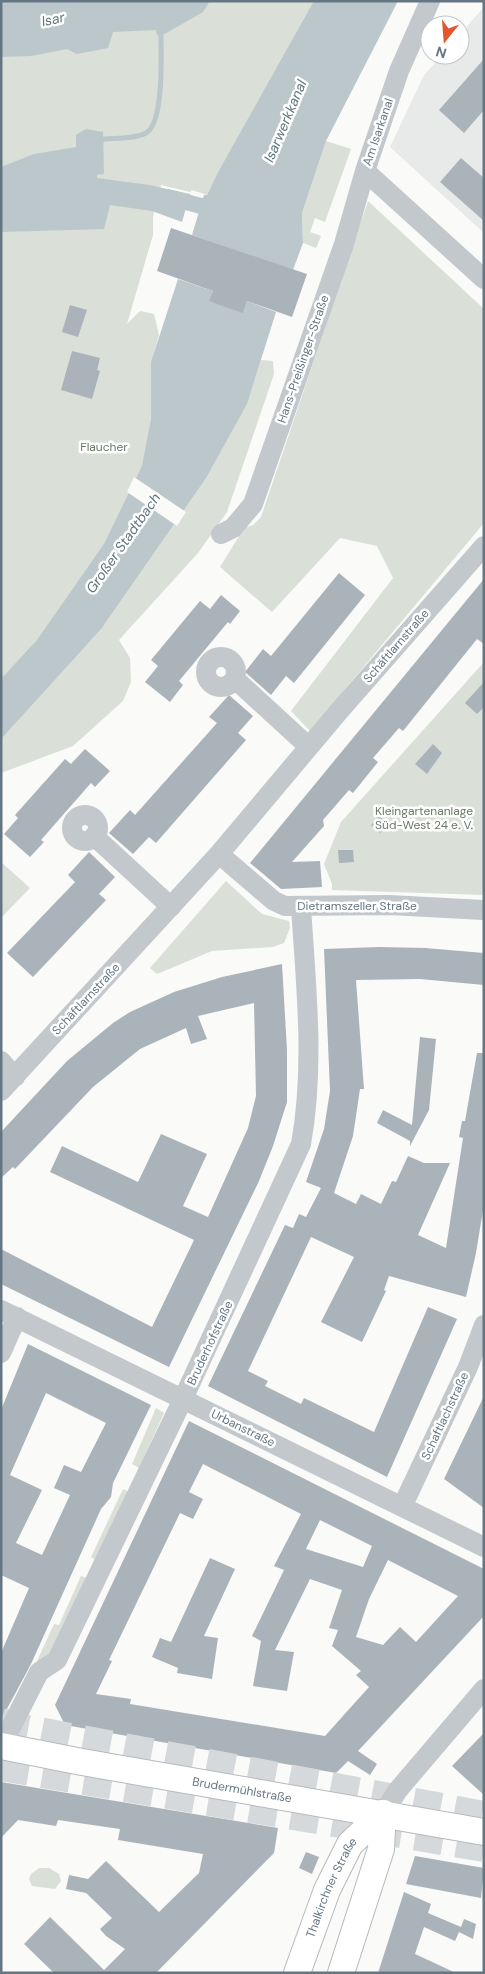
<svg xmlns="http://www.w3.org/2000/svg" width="485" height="1974" font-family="'DM Sans',sans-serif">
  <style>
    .built { fill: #e8e9e9 }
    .green { fill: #dadfd7 }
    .water { fill: #bbc7cb }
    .pier { fill: #fafaf8 }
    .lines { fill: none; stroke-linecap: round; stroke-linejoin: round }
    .stream { stroke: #bbc7cb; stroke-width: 5 }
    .canal { stroke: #bbc7cb; stroke-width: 16 }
    .building { fill: #aab3b9; fill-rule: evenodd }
    .highway-tunnel { stroke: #d5d9db; stroke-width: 28; stroke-dasharray: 28 14; stroke-linecap: butt }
    .major-casing { stroke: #b5babe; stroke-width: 28 }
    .minor { stroke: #c3c8cc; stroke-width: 20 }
    .major { stroke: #fff; stroke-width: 26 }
    .labels { text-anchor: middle; stroke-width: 5; stroke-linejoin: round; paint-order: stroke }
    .street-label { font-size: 12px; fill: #657683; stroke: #fff }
    .park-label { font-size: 12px; fill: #687a64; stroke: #fff }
    .water-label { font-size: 14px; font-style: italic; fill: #60757c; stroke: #fff }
  </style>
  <rect width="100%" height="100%" fill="#fafaf8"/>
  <path class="built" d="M484,7V233L390,147L424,75L442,55H460V34Z"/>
  <path class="green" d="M1,1H398L244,128L217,174L207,195L192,190L190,192L161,185L153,217V235L127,324L140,311L154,314L159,335L153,357L251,390L261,360L273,361L274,374L227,512L198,553L119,640L130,658L131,682L123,701L73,746L1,773Z
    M326,141L351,149L325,222L315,218L310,232L321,236L316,248L303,243L302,213Z
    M368,201L484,309V523L310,731L291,711L393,578L377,546L340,538L272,612L220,567L244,528L253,525L261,517Z
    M484,662V895L332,890V884L324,864L341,822Z
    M1,862L30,888L1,918Z
    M226,881L262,914L289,921L290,928L284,943L273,947L212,951L157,974L150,968Z
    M156,1408L164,1413L139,1468L132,1464Z
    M123,1489L129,1492L96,1560L91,1557Z
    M81,1576L89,1579L51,1652L36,1663L54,1624L59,1625Z
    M39,1868H49L59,1874L61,1881L55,1889L32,1886L29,1879L31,1874Z"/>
  <path class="water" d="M1,1H210L203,12L161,36L157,35L156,30L113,32L108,48L77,54L67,49L31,56L1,57Z
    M314,1H398L326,141L302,213L303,243L293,270L192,235L204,195H207L217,174Z
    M86,129L103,132L104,174L97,175V178L149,185L190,194L182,222L152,211L110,205L104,229L1,232V167L34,154L76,147V135Z
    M178,279L213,291L210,301L243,312L247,301L276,312L247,404L206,478L101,629L1,739V679L37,640L104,544L142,466L151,419V362Z"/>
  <path class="pier" d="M134,477L186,512L177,526L127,492Z"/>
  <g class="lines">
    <path class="stream" d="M99,143L104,139C117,138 135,139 146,133C164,123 161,56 161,36"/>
    <path class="canal" d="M167,197L201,206H222"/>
  </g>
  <path class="building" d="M484,59V110L464,133L439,110Z
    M461,158L484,178V221L440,182Z
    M171,228L307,274L292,317L247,301L243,313L225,307L209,301L213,291L157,271Z
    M70,305L87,310L78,337L62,332Z
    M72,351L100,358L97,370L100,371L92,399L61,390Z
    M339,573L365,595L294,683L286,676L271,695L245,672L263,649L271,656Z
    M484,579V644L477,639L403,731L399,728L373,758L378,762L353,793L349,790L323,820L324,826L292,862L320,861L322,887L281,889L250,863Z
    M221,595L240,611L230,624L228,622L179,681L183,685L170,702L145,682L158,666L151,660L200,601L210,609Z
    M484,682V707L477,714L465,703Z
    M229,695L253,716L238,733L246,740L156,843L149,837L133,854L109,833L130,810L135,815L217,723L209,717Z
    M433,744L442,753L427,774L415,764Z
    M85,749L110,771L95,787L91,783L41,840L44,842L30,857L4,834L18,818L15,815L65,759L71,764Z
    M379,816L388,824L380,833L371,825Z
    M338,850H353L354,862L339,863Z
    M89,852L115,877L99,894L106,900L33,977L7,953L75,882L68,875Z
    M379,947L425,948L484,953V985L420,979L356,980L364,1089H360L353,1136L334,1193L356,1204L361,1194L381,1204L392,1181L396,1182L408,1156L424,1163H450L418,1235L446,1248L463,1138L459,1137L462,1121H465L477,1053H484V1204L476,1253L466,1297L389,1276L384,1290L386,1291L362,1342L321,1322L354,1257L311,1237L248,1371L268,1381L265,1386L301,1404L304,1398L374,1432L428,1307L457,1319L387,1477L208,1386L285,1225L293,1228L299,1214L306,1217L321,1188L306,1182L324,1129L330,1091L324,949Z
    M282,964L287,1050V1102L273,1146L259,1181L169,1367L1,1284V1249L152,1327L194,1240L50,1172L62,1146L138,1182L161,1134L207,1154L183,1206L208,1217L248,1128L256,1096L254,1003L198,1016L207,1039L191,1044L186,1028L140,1049L93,1087L15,1169L13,1167L1,1178V1132L67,1061L113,1023L130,1012L174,992L222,977Z
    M420,1037L436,1039L429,1110L410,1146V1141L377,1123L383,1110L412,1125Z
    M28,1344L151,1405L113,1483L111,1497L101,1509L31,1664L1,1720V1653L29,1588L1,1575V1410ZM46,1393L106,1423L81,1472L64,1465L54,1488L70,1495L42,1555L16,1543L42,1490L10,1475Z
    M484,1396V1508L444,1479Z
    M189,1421L484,1569V1616L358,1751L377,1764L370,1775L348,1761L336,1773L65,1725L55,1705ZM203,1464L301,1514L274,1566L284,1570L252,1636L261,1641L253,1686L287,1691L294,1652L275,1650L310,1579L342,1590L329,1628L338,1630L332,1646L361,1671L356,1675L369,1687L325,1736L130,1704L131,1699L96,1694L112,1661L109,1660L180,1513L193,1519L203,1499L189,1492ZM320,1520L372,1546L363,1567L306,1549ZM388,1560L458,1596L416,1642L400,1627L383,1645L356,1637L369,1599Z
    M210,1558L235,1569L204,1636L218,1638L212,1679L177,1673L178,1668L152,1657L160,1638L171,1642Z
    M484,1733V1795L452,1766Z
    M1,1782L278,1828L274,1853L156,1973H54L24,1944L50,1917L104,1970L125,1949L106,1936L100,1929L112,1918L86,1893L66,1889L69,1875L88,1879L106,1861L159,1912L199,1873L203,1854L118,1840L120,1829L58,1820L56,1826L18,1820L1,1838Z
    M306,1852L319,1857L312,1874L299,1868Z
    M415,1856L484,1868L481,1898L406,1884Z
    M404,1892L431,1904L428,1913L461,1927L464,1919L476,1924L473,1939L459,1932L455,1941L424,1927L415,1954L456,1973H378Z"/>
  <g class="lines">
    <path class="highway-tunnel" d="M1,1722L23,1728L484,1815
      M1,1767L484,1848"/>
    <defs>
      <g id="major">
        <path id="s1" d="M1,1746L82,1762L484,1832"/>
        <path id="s2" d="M297,1973L327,1890L350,1844L383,1813"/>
        <path d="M341,1973L381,1849L383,1813"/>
      </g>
    </defs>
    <use href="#major" class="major-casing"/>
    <path class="minor" d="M365,171L484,279
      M221,534L233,528L253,504L344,244L365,171L399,71L430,1
      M206 672a15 15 0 1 1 30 0a15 15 0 1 1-30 0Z
      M235,679L309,747
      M72 828a13 13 0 1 1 26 0a13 13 0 1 1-26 0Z
      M94,836L171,907
      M219,854L274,901L285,906L389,905L484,910
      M1,1061L15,1077
      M1,1091L219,854L340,710L484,546
      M1,1310L484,1547
      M1,1353L17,1317
      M402,1507L468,1367L484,1325
      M1,1747L39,1672L57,1660L183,1399L301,1144C315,1066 306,986 301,907
      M383,1813L398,1790L484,1689"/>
    <use href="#major" class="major"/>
  </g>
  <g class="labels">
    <g class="street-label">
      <text transform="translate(378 132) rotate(-71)" y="4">Am Isarkanal</text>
      <text transform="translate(303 359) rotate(-71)" y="4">Hans-Preißinger-Straße</text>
      <text transform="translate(396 646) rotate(-49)" y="4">Schäftlarnstraße</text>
      <text x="357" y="910">Dietramszeller Straße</text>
      <text transform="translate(86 999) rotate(-47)" y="4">Schäftlarnstraße</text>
      <text transform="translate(210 1343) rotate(-65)" y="4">Bruderhofstraße</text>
      <text transform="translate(445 1416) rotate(-65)" y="4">Schaftlachstraße</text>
      <text transform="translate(243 1428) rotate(26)" y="4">Urbanstraße</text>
      <text dy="4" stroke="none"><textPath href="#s1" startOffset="245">Brudermühlstraße</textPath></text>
      <text dy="4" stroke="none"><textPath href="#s2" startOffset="92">Thalkirchner Straße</textPath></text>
    </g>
    <g class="park-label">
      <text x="104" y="451">Flaucher</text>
      <text x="424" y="815">Kleingartenanlage<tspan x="424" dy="14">Süd-West 24 e. V.</tspan></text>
    </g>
    <g class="water-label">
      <text transform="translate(53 19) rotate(-12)" y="5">Isar</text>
      <text transform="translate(285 121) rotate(-67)" y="5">Isarwerkkanal</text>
      <text transform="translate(123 543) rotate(-55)" y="5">Großer Stadtbach</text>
    </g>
  </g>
  <rect width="485" height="1974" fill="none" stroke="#657683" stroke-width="5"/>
  <g transform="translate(445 40) rotate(197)"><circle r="24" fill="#ffffff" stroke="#c1c8cd"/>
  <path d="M0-4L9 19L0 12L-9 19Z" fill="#e4572e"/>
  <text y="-8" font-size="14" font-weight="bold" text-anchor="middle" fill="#657683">N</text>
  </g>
</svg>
